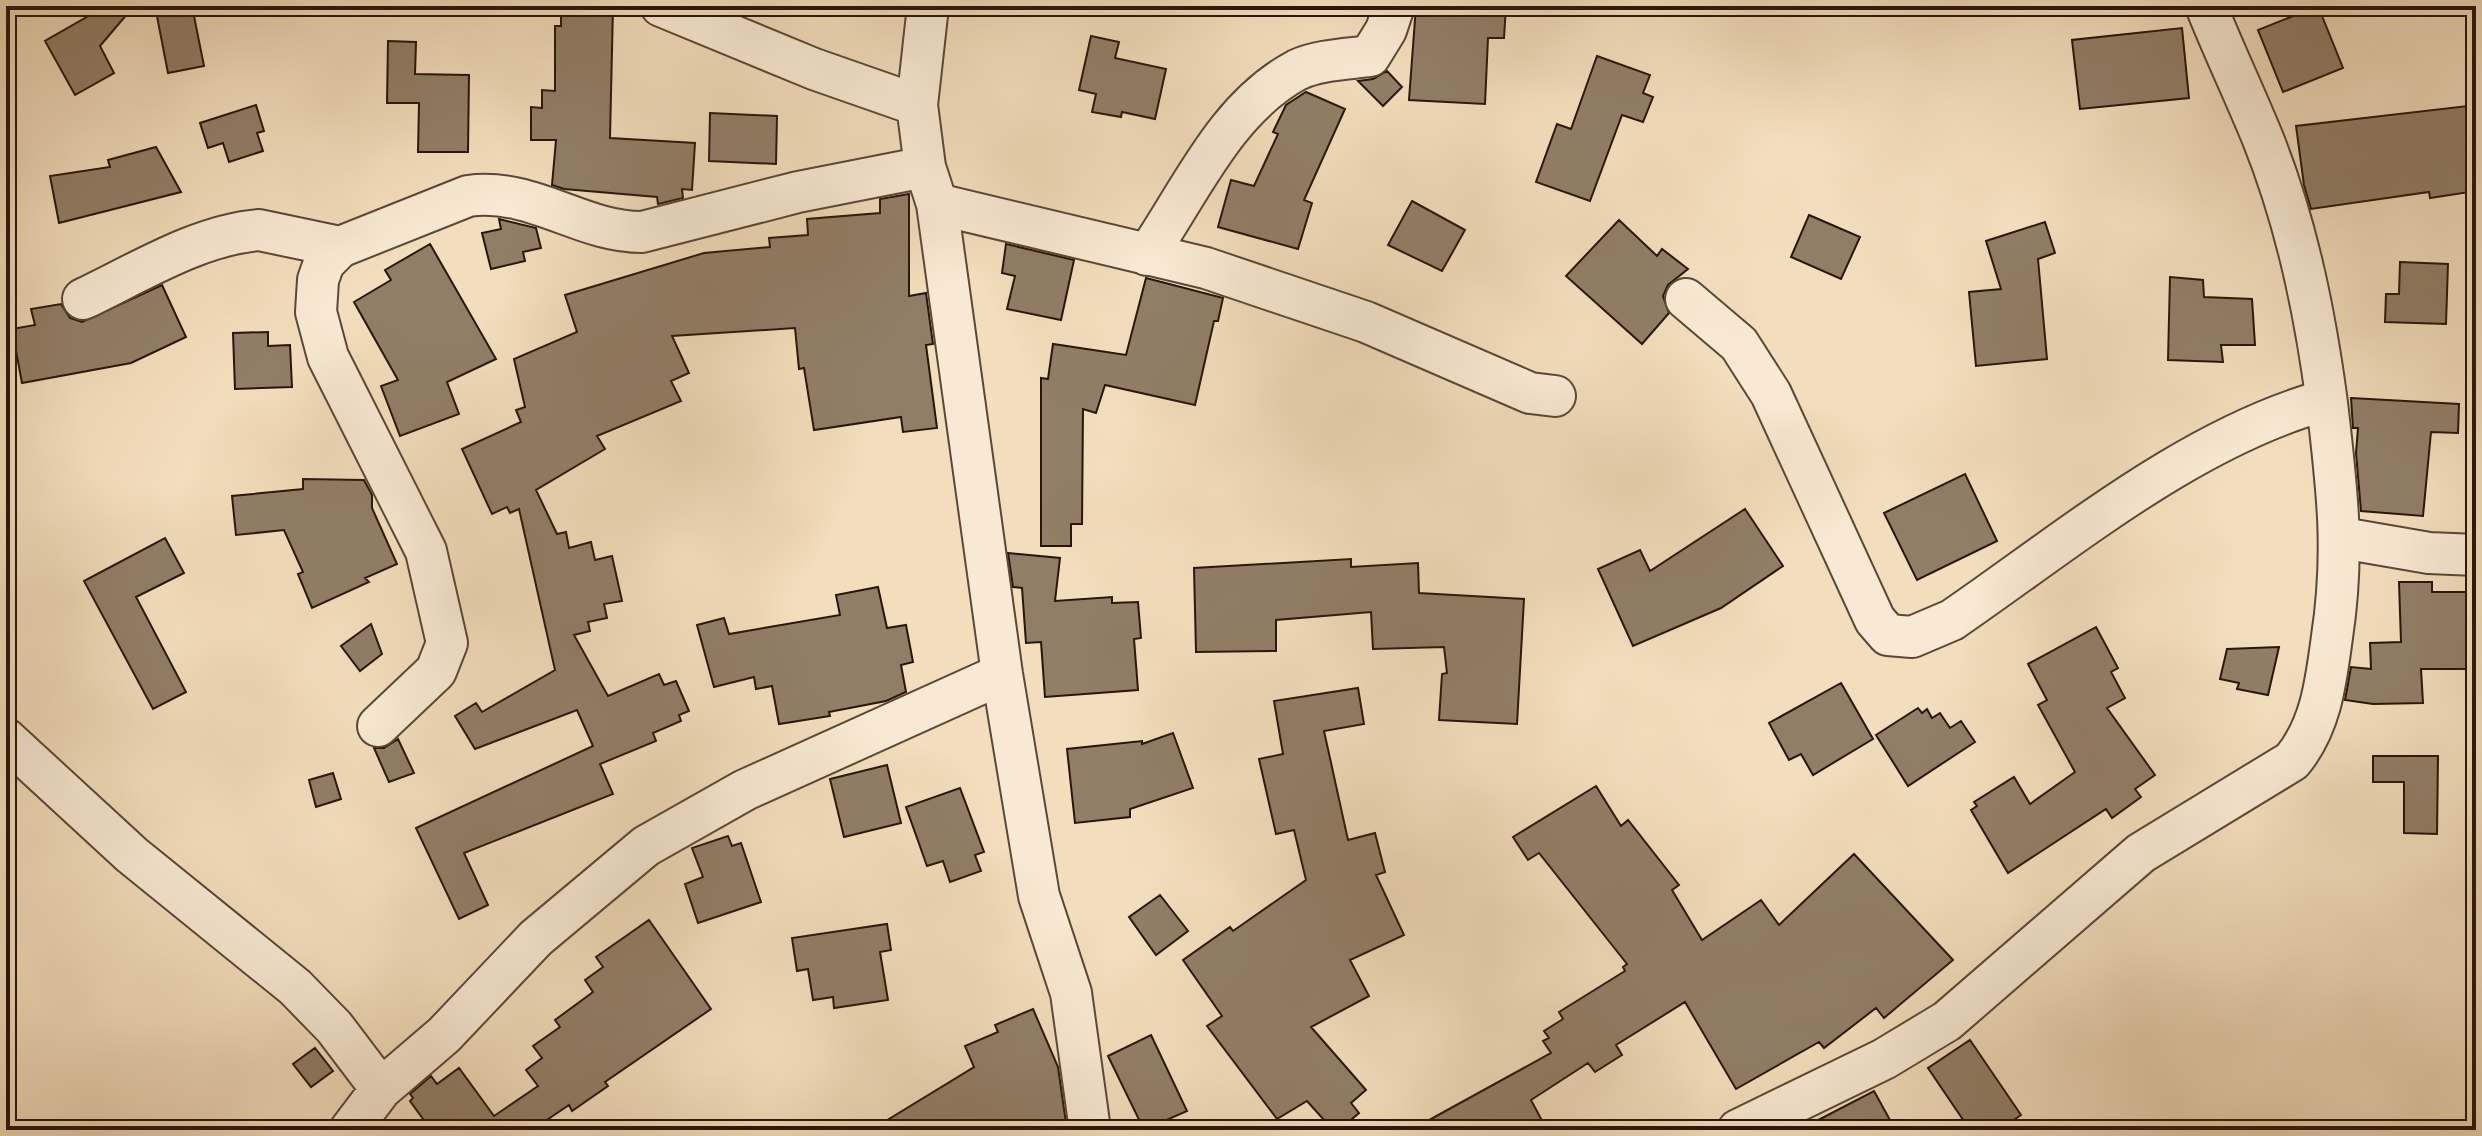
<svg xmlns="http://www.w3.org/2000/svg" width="2482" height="1136" font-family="Vollkorn,serif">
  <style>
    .building { fill: #917e67; stroke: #27170b; stroke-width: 2 }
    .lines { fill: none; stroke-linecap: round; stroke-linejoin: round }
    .minor-casing { stroke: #5a4837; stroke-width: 44 }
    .minor { stroke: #f7e9d3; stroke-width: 40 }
  </style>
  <rect width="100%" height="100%" fill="#f2ddbc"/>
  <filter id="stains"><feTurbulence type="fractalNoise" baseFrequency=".0025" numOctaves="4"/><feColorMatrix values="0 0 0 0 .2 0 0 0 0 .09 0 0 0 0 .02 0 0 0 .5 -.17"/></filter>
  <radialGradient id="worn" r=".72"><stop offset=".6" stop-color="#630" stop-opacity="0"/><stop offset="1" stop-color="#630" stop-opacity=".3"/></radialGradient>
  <path class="building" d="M106,6H134L100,46L114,73L75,95L45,41Z
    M155,6H192L204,66L168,73Z
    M561,6H613L610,138L695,143L692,190L682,189L683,198L658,204L657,197L564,189L552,185L556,140H531V107L542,108V90L555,91V26H561Z
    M1416,6H1506L1504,38H1488L1485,104L1409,100Z
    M2318,6L2343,68L2283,92L2258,30Z
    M2182,28L2189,98L2080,109L2072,40Z
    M1091,36L1119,42L1115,58L1166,69L1155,119L1122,112L1121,117L1092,112L1096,94L1079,90Z
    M388,41L416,42L415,74L469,75L468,152H418L419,103H387Z
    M1597,56L1650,75L1643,93L1653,97L1643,122L1622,115L1590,201L1536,182L1557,124L1571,129Z
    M1387,71L1402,87L1383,106L1358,81L1373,79Z
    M1306,92L1345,109L1304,200L1312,203L1298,249L1218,227L1231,180L1254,186L1278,134L1273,132L1286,105Z
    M256,105L264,131L257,133L263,151L229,162L223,143L208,148L200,123Z
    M2476,105V191L2430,198L2429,192L2311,209L2304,185L2296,126Z
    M710,113L777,116L776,164L709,161Z
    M156,147L181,192L59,223L50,176L110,167L108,160Z
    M909,194V296L926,293L933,344L926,345L937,428L903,432L901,417L814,430L804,368L799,369L795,328L672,336L689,373L671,381L681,401L597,436L605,449L536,490L557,534L566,532L569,548L591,542L595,560L612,556L622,601L604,604L607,618L588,622L590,631L574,635L608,696L659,674L664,685L676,681L689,711L679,715L681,721L653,733L656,741L600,764L613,794L464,853L488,905L459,919L416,828L593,746L577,710L475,749L455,716L476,703L482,712L555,670L519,509L510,513L507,507L492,514L462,449L521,422L516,410L525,407L514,359L577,332L565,295L704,253L770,247L769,238L808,235L807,219L880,213V199Z
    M1412,201L1465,230L1442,271L1388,245Z
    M1809,215L1860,237L1841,279L1791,257Z
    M499,219L536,228L541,248L523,252L525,261L491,269L482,233L501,229Z
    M1619,220L1657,256L1662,249L1688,269L1668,285L1663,296L1669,313L1642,344L1566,276Z
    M2045,222L2055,253L2038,259L2047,359L1976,366L1969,292L2001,289L1986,241Z
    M430,244L496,359L447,382L459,414L400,436L381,386L398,380L354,302L391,280L385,270Z
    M1006,244L1074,260L1061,320L1007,309L1015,276L1002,273Z
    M2400,262L2448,264L2446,324L2385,322L2386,294H2399Z
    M2170,277L2203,280L2204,297L2252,299L2255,345H2221L2223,362L2168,360Z
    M1146,278L1223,298L1218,321H1214L1195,405L1105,385L1096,413L1083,409L1082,524H1071V546H1041V378L1048,379L1053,344L1126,355Z
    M162,285L186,337L131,363L22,383L12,329L35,325L31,309L61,304L70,318L82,322Z
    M268,332V346L290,345L292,387L235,389L233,333Z
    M2351,398L2459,404L2458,433L2431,432L2423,516L2361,511L2356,453L2358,428H2353Z
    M1965,474L1997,541L1917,580L1884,513Z
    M303,479L364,480L372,495V508L397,564L365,578L369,582L312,608L298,574L303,572L284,530L236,535L232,496L303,489Z
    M1745,509L1783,566L1721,608L1633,646L1598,569L1640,550L1650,571Z
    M165,538L184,573L136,597L186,692L153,709L84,581Z
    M1008,553L1060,558L1055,601L1112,597V603L1138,602L1141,638L1134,639L1138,690L1045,697L1041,642L1026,643L1022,588L1013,587Z
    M1351,559V567L1418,563L1419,593L1524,599L1517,724L1439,720L1442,674L1447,673L1444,647L1373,649L1371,612L1276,620V651L1196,652L1194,568Z
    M2399,582H2432V592H2476V669H2421L2423,703L2373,704L2345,700L2351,667L2371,669L2370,643L2401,642Z
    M878,587L887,628L906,625L913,662L901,665L906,692L886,701L829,712L830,716L779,724L772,686L756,689L754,677L714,687L697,625L724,618L729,634L840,615L836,595Z
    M371,624L382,654L360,671L341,646Z
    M2096,627L2118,668L2111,672L2125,698L2107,708L2155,775L2135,789L2141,797L2112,818L2106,809L2008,873L1971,810L1977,806L1974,802L2014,777L2030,804L2075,772L2038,705L2047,700L2028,664Z
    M2279,647L2268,695L2237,689L2239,683L2220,679L2227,649Z
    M1841,683L1873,739L1813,775L1801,754L1789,760L1769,723Z
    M1358,688L1364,724L1324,731L1348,840L1375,833L1385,872L1376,875L1404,935L1350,960L1369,996L1311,1027L1366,1090L1351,1103L1359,1113L1339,1130H1333L1307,1101L1277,1119L1207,1026L1222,1016L1183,960L1230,927L1233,931L1306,880L1294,830L1276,834L1259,759L1283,754L1274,701Z
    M1918,708L1922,713L1927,709L1932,718L1940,713L1950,728L1961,721L1975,742L1908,786L1876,735Z
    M1173,733L1193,788L1130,809V817L1075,823L1067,749L1142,741V744Z
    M398,739L414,773L389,782L374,748H384Z
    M2373,756H2438L2437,834L2404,833V782H2373Z
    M887,765L901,823L844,837L830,779Z
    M333,773L341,799L316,807L309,780Z
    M1596,786L1621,826L1628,820L1679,885L1672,890L1702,940L1761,900L1779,925L1854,854L1953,960L1884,1018L1876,1008L1824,1048L1819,1042L1736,1089L1685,1002L1616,1045L1622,1055L1595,1072L1588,1063L1531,1100L1547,1130H1411L1551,1053L1543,1041L1549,1038L1544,1031L1563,1019L1559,1012L1625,971L1623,967L1627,964L1539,853L1528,860L1513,837Z
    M960,788L984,852L975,855L981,871L950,882L943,861L927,866L906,807Z
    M728,836L732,846L741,843L761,902L698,923L685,884L703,877L692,848Z
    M1160,895L1188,931L1156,955L1129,917Z
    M649,920L711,1009L605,1082L608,1086L572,1111L569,1105L532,1130H431L410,1101L413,1098L410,1094L431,1076L437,1084L459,1068L494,1116L538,1086L526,1070L542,1058L533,1046L560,1027L555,1020L593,992L585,980L603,967L596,957Z
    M887,924L891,950L880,952L888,1000L834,1008L833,997L813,1000L808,969L797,971L792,938Z
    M1033,1009L1058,1067L1067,1130H871L974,1067L965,1046L998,1032L995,1025Z
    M1151,1035L1187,1111L1144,1130L1108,1056Z
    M1970,1040L2021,1115L1999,1130H1970L1928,1068Z
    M315,1048L333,1071L311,1087L293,1064Z
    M1874,1091L1890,1120L1870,1130H1799Z"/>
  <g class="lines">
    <defs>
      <path id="minor" d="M661,6L814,69L917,105
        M928,6L917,105L925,167L937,204L1002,674L1039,896L1071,993L1090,1130
        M937,204L1206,268L1366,322L1530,393L1555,396
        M1147,255C1191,191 1225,109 1297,70C1317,60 1348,59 1370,56L1386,30L1394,6
        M83,299C138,273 198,235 259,230L340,247
        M1686,299L1739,344L1771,394L1875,620L1888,635L1912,637L1952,620C2067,541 2191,437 2326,400
        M2342,538L2429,553L2476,555
        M378,726L436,671L447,643L426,551L328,357L316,312L318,280L324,263L340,247L468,196C533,187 580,232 642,232L798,192L925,167
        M6,739L132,855L295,987L334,1027L381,1089
        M350,1130L381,1089L444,1035L536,938L646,846L745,790L1002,674
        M1738,1130L1884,1059L1947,1021L2141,853L2292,761C2321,726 2326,682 2332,637C2345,552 2337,488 2327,403C2315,313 2297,224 2263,139C2245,95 2224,51 2206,6"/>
    </defs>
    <use href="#minor" class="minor-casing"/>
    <use href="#minor" class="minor"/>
  </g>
  <rect width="2482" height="1136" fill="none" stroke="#f2ddbc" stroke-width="32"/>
  <rect x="8" y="8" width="2466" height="1120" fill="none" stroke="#27170b" stroke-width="4"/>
  <rect x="16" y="16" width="2450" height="1104" fill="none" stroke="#27170b" stroke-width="2"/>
  <rect width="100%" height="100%" filter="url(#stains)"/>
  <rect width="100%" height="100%" fill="url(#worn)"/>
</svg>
